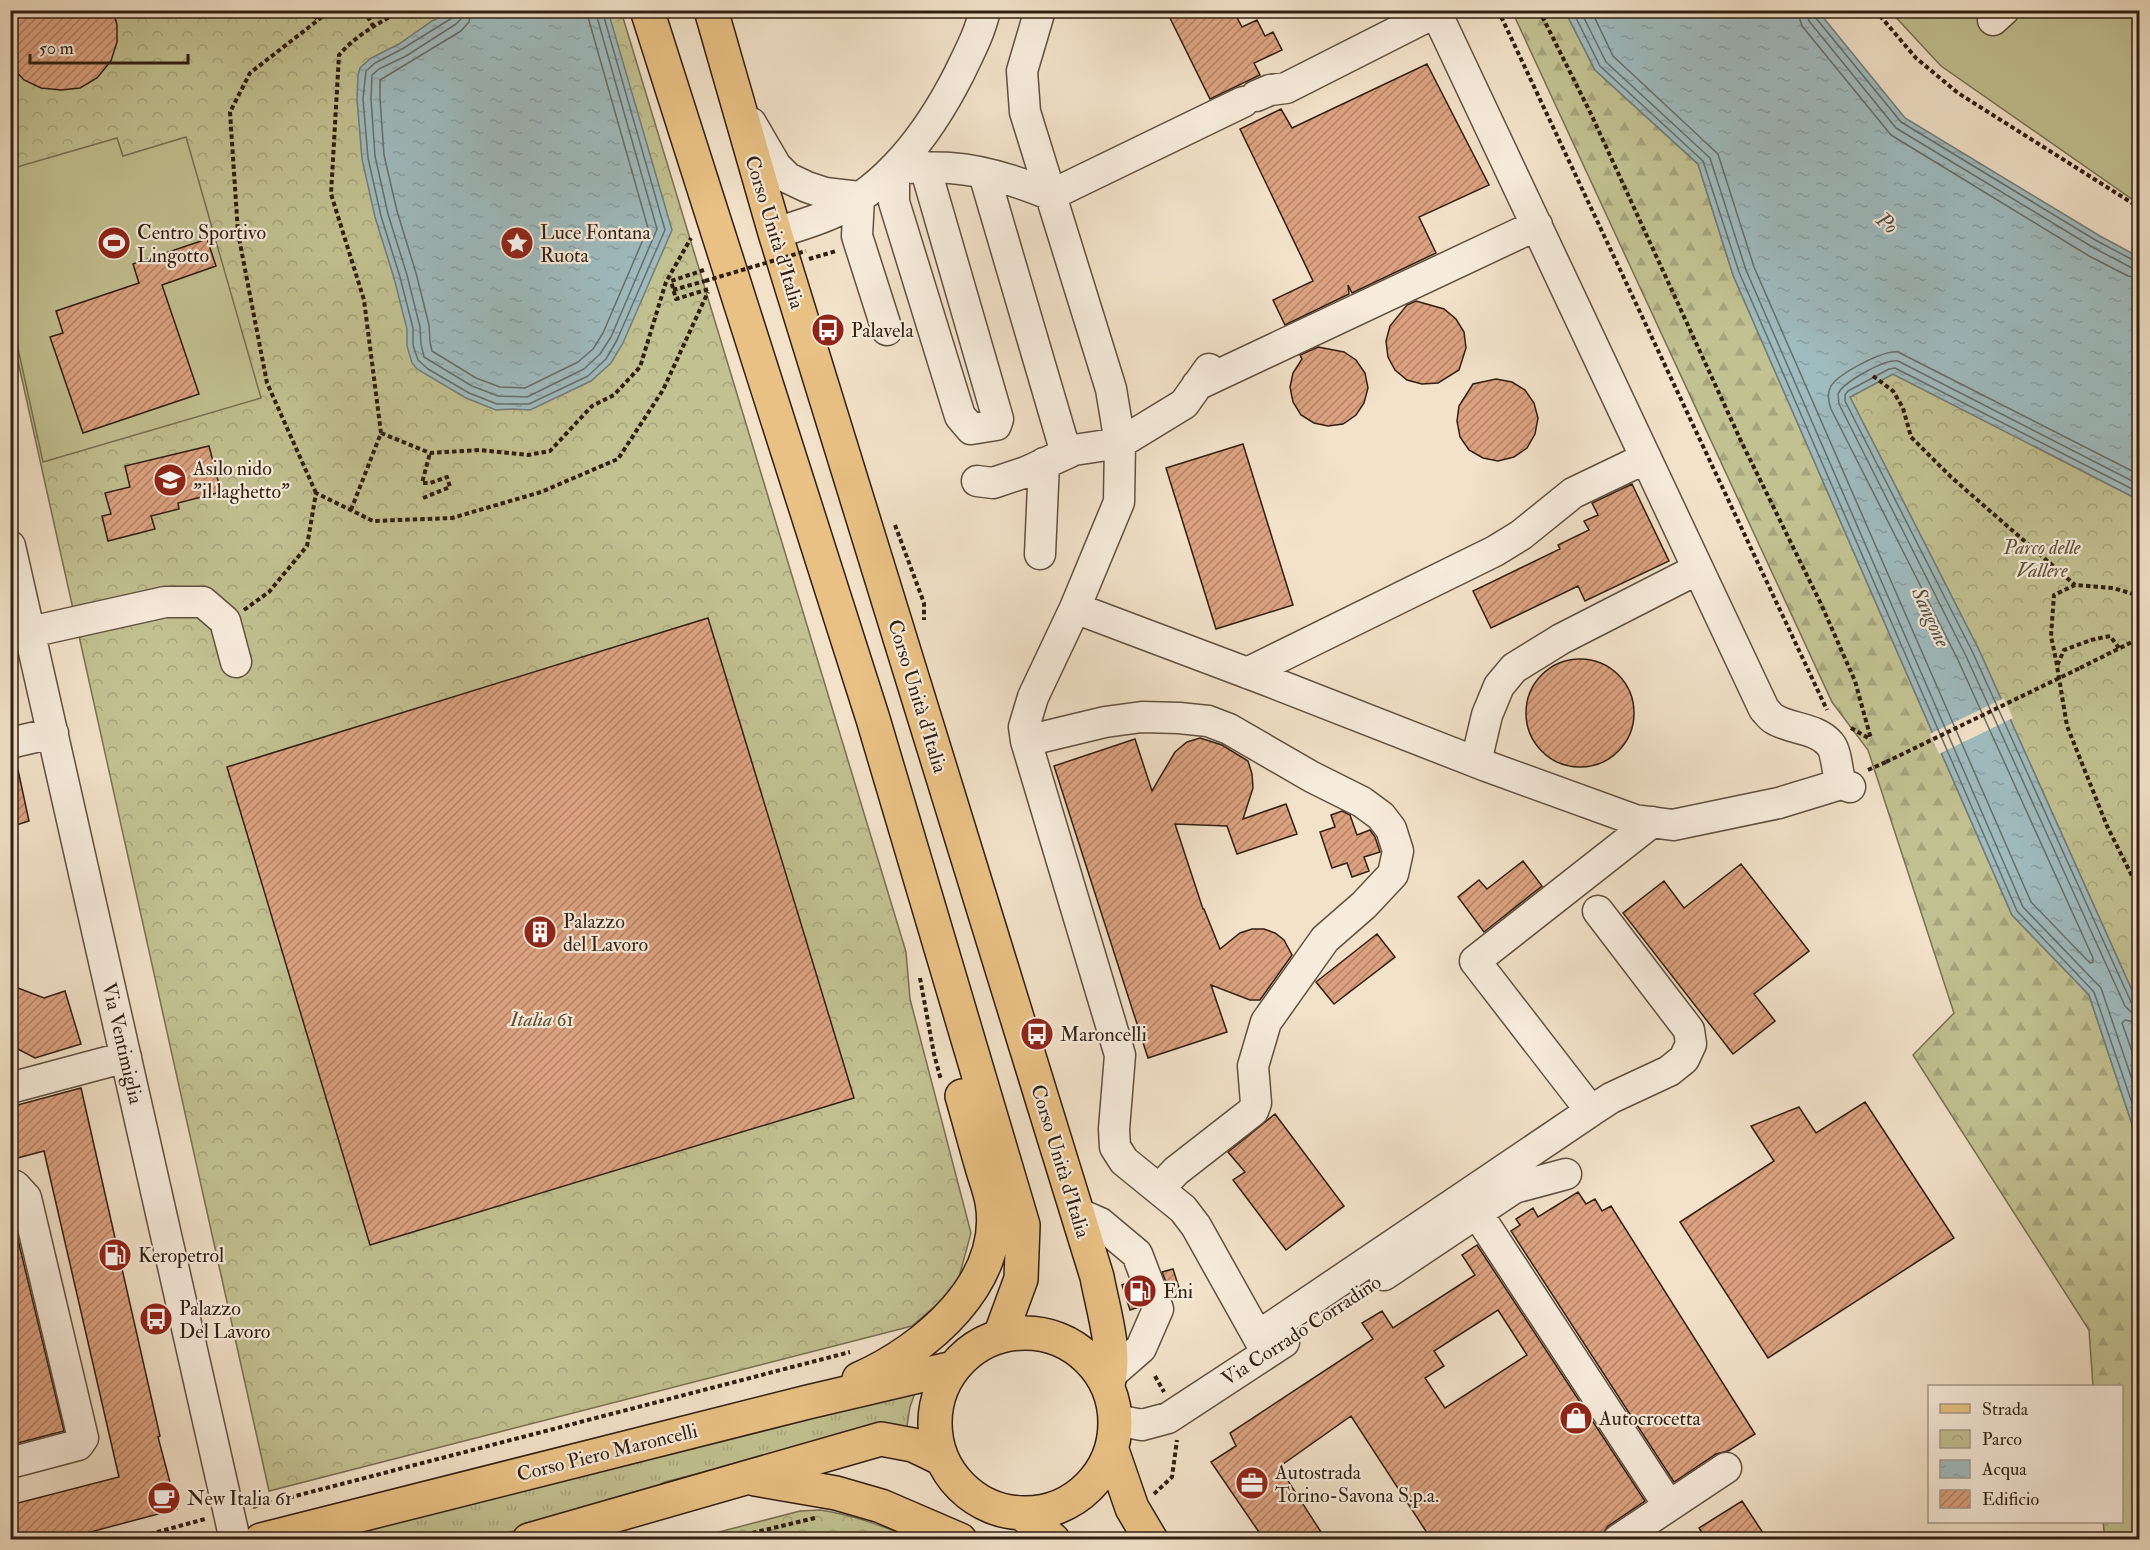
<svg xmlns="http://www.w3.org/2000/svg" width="2150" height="1550" font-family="'IM FELL Double Pica',serif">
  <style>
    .grass { fill: url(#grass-tufts); stroke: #797052; stroke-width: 1.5 }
    .forest { fill: url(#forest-firs); stroke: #797052; stroke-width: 1.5 }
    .park { fill: url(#park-crowns); stroke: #797052; stroke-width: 1.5 }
    .pitch { fill: #c2c191; stroke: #797052; stroke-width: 1.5 }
    .water { fill: url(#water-ripples); stroke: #737d7a; stroke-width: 1.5 }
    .pier { fill: #f2e2c9 }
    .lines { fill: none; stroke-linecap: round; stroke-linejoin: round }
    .shore { stroke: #686e69; stroke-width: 1.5 }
    .building { fill: url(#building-hatch); stroke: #301f12; stroke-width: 1.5; fill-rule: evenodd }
    .minor-casing { stroke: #605040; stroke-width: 33 }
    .major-casing { stroke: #301f12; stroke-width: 36 }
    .path { stroke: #301f12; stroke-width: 4; stroke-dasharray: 4.5 3; stroke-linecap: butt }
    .minor { stroke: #f7ecdc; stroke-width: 30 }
    .major { stroke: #e9c184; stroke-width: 33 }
    .path-bridge { stroke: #301f12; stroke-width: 4; stroke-dasharray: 4.5 3; stroke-linecap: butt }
    .labels { text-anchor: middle; stroke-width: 4.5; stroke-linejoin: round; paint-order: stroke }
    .poi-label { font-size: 20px; fill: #301f12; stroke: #f7ecdc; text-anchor: start }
    .street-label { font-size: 20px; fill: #301f12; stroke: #f7ecdc }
    .park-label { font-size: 20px; font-style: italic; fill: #5c5038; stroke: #f7ecdc }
    .water-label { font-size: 21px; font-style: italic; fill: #514e46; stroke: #f7ecdc }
  </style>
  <defs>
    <pattern id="grass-tufts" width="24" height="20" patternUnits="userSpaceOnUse" patternTransform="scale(1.5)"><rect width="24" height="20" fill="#c2c191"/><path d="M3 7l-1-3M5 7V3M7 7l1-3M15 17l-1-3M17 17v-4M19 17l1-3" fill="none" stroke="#a7a57c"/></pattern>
    <pattern id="forest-firs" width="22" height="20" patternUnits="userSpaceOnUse" patternTransform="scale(1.5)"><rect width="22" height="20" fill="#c2c191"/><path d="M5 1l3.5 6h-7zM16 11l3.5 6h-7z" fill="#a7a57c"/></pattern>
    <pattern id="park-crowns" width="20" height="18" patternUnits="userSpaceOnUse" patternTransform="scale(1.5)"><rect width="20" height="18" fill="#c2c191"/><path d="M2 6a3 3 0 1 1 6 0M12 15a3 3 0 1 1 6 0" fill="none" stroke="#a7a57c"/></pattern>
    <pattern id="water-ripples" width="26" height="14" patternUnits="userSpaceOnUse" patternTransform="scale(1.5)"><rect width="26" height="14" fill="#9fbcc0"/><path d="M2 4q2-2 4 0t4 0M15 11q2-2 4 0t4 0" fill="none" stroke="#89a1a4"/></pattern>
    <pattern id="building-hatch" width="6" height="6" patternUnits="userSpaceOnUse" patternTransform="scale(1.5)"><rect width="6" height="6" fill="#dca280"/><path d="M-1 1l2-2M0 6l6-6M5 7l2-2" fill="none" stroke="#b38367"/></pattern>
  </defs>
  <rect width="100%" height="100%" fill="#f2e2c9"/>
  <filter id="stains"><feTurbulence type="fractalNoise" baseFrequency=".00333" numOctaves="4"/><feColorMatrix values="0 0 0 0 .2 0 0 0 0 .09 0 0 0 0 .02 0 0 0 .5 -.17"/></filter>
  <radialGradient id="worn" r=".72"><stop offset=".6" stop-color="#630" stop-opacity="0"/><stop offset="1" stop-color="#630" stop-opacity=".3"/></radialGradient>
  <path class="grass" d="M917,1387L910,1407L906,1432L878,1427L665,1482L622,1503L483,1539L321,1540Z"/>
  <path class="forest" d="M1512,11H1565L1595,70L1698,164L1733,275L2012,915L2089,995L2139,1145V1539H2105L2103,1522H2122V1386H2093L2089,1330L1913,1055L1954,1013L1868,750L1832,702Z"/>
  <path class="park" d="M10,11H621L906,952L910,999L971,1233L956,1288L912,1326L269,1491L11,330Z
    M1893,374L2139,500V1006L1979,650L1850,397Z
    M820,1510C854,1515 884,1527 916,1539H692L800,1511Z"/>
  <path class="pitch" d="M1890,11H2139V204L1941,66Z
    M186,137L261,398L43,462L11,317L10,169L117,138L123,156Z"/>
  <path class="water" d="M453,11H608L672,230L623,343L611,363L591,381L530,410L512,409L496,410L466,398L417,369L412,363L407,346V329L394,278L375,217L362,159L357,99L358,75L360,68L371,58L399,44L432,21Z
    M1565,11H1818L1905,118L2100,236L2139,257V500L1893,374L1850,397L1979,650L2139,1006V1145L2089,995L2012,915L1733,275L1698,164L1595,70Z"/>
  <path class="pier" d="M2004,698L2013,718L1939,754L1930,734Z"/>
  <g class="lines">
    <path class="shore" d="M455,10L452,18L402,49L375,63L366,71L363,99L368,158L381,216L400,277L413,328V345L418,360L428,369L469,393L497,404H529L588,376L606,359L617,340L665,230L602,10
      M462,10L461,19L456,24L406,56L379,69L372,75L371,99L375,156L388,214L407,275L420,327L421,344L424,357L472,386L498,396L527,397L584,369L600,354L611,337L657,229L595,10
      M471,10L469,22L461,31L380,80V99L384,155L397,211L416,273L429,325L430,342L432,351L476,378L500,387L525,388L578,362L593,349L603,333L648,228L586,10
      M1572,10L1600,66L1703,161L1739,272L2017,911L2094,992L2140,1126
      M1580,10L1606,62L1710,158L1746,270L2023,907L2101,988L2140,1103
      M1591,10L1613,56L1718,154L1754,267L2031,902L2090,963L2093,962V958L1958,660L1831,409C1828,401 1827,393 1831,386C1839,373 1884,350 1898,352L2140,475
      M1797,10L1802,26L1891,135L2089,256L2128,276L2140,278
      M1806,10L1809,21L1896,128L2094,248L2132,268L2140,269
      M1814,10L1815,17L1901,122L2097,241L2135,261L2140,262
      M2140,485L1898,361C1885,359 1843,382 1838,394L1839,404L1966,656L2125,1006L2131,1012L2140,1014
      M2140,493L1895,368L1889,369L1848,391L1845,395V401L1973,653L2131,1002L2135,1006H2140
      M2140,1023L2125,1020L2122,1023L2140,1074"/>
  </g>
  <path class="building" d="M10,10H113L117,25V42L111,61L97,78L80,88L61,90L41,88L24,80L10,65Z
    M1166,10H1233L1242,27L1257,20L1265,36L1273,32L1282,50L1254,63L1260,75L1210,99Z
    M1427,64L1489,185L1419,217L1436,253L1352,293L1348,285L1349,294L1285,325L1273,300L1313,281L1240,129L1281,109L1292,128Z
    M207,239L216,266L162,285L199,394L83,433L50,337L63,333L56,311L139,283L133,264Z
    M1416,301L1444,309L1456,319L1464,332L1466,348L1459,370L1438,383L1422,384L1407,380L1395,370L1388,357L1386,341L1390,326L1407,305Z
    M1318,347L1344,352L1356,360L1365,373L1368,388L1364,403L1356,415L1343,424L1328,426L1314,423L1301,415L1293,402L1290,387L1293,373L1302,359L1300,355Z
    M1496,379L1512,382L1525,390L1534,403L1538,418L1535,434L1527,448L1514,457L1498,461L1483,458L1469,450L1460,437L1457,421L1459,406L1473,384Z
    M1243,444L1293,605L1216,629L1166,468Z
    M209,446L221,492L178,503L179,509L151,516L155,529L108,541L102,516L111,514L105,493L130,487L125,466Z
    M1632,484L1669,561L1585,601L1578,586L1491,628L1473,591L1560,549L1558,545L1589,530L1584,521L1598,515L1592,503Z
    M708,618L854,1098L370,1245L227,767Z
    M1526 713a54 54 0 1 1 108 0a54 54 0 1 1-108 0Z
    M1200,738L1222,745L1248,761L1252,774L1253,788L1243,819L1286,804L1297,834L1237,854L1227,826L1175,824L1203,909H1204L1220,949L1240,933L1252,929H1264L1275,933L1284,940L1292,955L1260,1000H1250L1211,985L1227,1032L1148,1058L1054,766L1135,739L1152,791L1175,752L1187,742Z
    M18,770L29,821L10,827V771Z
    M1342,811L1350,815L1357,835L1370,830L1375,837L1380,852L1364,857L1369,871L1352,877L1347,863L1332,868L1320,832L1335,827L1331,815Z
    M1523,861L1542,886L1484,932L1458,897L1479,880L1487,889Z
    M1741,864L1809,951L1754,994L1775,1021L1733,1054L1623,913L1664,881L1684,908Z
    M1377,934L1395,957L1334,1004L1316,982Z
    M10,985L44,998L65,991L81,1044L35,1058L10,1045Z
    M81,1088L160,1436L158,1437L177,1509L64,1539H10V1505L119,1477L44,1151L10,1160V1107Z
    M1865,1102L1954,1238L1768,1358L1680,1222L1774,1161L1751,1126L1799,1107L1816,1133Z
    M1275,1114L1344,1206L1286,1250L1233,1180L1245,1172L1228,1152Z
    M1578,1192L1586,1204L1595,1199L1602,1211L1611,1206L1755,1434L1728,1451L1716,1454L1674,1482L1511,1231L1520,1225L1516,1219L1533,1208L1538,1217Z
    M10,1219H13L64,1431L10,1445Z
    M1477,1245L1645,1501L1608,1526L1602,1535L1595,1539H1431L1351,1416L1279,1467L1321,1532L1263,1538L1211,1462L1236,1446L1230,1433L1373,1339L1362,1323L1382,1311L1393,1328L1475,1275L1462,1255ZM1498,1310L1527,1355L1445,1408L1425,1378L1444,1366L1434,1351Z
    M1173,1269L1181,1294L1172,1297L1162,1272Z
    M1129,1282L1139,1307L1130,1310L1122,1285Z
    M1742,1501L1767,1539H1706L1699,1528Z"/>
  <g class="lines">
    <defs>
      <path id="minor" d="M1040,10L1022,71L1025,112L1111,389L1120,443L1119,502L1075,608L1033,697L1024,727L1026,741L1120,1055L1114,1129L1115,1147L1124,1161L1183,1209L1196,1226L1267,1353
        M1435,10L1764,709C1767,712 1770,717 1774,719C1790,729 1817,728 1830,744C1837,752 1837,773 1841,784
        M1993,20L2004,10
        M1256,96L1270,90L1286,88L1436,12
        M751,123L776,166L788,178L807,187L825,193L859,197
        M925,167L998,419L996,425L971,429L960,416L894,202V168C912,168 932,167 950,168C982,170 1022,183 1051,195L1243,102
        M984,174L1066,453
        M859,197L857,236L887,330
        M775,233C795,227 816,221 835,212C892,184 931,129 959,74C969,53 980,33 985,10
        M1197,385L1537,225
        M977,481L993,483L1026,472L1074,450L1120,443L1184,404L1209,369
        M10,546L235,1540
        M1040,554L1044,463
        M1075,608L1266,680L1486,766L1635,820L1673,825L1779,803L1841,784L1850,787
        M30,632L165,602H203L225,621L236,662
        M1247,673L1495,551L1521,535L1573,493L1646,458
        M1026,741L1105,722L1142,717L1179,718L1208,721L1229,729L1312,777L1362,802L1381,816L1391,829L1398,851L1393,874L1364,905L1325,939L1266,1022L1253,1066L1256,1103L1253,1111L1176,1171L1159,1189
        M10,743L53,733
        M1476,762L1487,715L1499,686L1514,668L1561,639L1698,569
        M10,1088L126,1057
        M1591,1111L1611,1098L1669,1071L1684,1059L1691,1044L1689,1030L1598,911
        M10,1184L15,1186L26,1198L83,1438L78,1445L10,1463
        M1077,1213L1100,1223L1137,1254L1158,1309L1141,1348L1110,1375
        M1477,1213L1669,1506
        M1384,1275L1514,1188L1566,1174
        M1258,1336L1591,1111L1475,961L1652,822
        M1116,1420L1142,1425L1168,1418L1284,1342
        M1618,1540L1726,1468"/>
      <path id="major" d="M647,10L873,719L1023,1225L1021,1279L1000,1336
        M711,10L775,233L1097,1277C1103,1310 1117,1351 1108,1384
        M935 1423a90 90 0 1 1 180 0a90 90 0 1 1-180 0Z
        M859,1379C925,1350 1006,1282 992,1202C990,1190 985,1178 982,1167C975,1143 969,1120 962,1096
        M1112,1450L1132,1508L1151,1540
        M755,1479L836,1493L881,1506L960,1540
        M1023,1514L1053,1540
        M261,1540L808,1402L953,1368
        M529,1540L881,1439L913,1445L942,1459"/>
    </defs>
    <use href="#minor" class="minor-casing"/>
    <use href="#major" class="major-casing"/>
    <path class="path" d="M309,10L318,20
      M364,10L373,26
      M1498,10L1827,710
      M1539,10L1591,114L1741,441L1821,604L1855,681L1871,739
      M1875,10L1916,58L1958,93L2140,208
      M809,259L836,251
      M704,270L671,281L676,299L709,289
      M673,290L705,281
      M1873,376L1893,391L1903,408L1911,437L1951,477L2075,585
      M381,433L430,453L479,450L528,455L550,451L592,406L614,395L640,367L666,282L691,238
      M316,493L267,383L238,233L230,112L250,73L331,10
      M423,498L450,487L447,477L430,483H422L430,453
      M351,510L381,433L364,300L331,194L339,55C356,35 379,23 402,10
      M895,525L924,603V620
      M244,610L269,592L307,546L316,493L373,521L452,518L541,492L618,459L663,390L708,292
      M2119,648L2110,636L2091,640L2064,650L2057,666L2067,726L2107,826L2140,892
      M2057,665L2051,636L2054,595L2075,585L2113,588L2140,596
      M2080,668L2140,638
      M1851,728L1870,739
      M1868,770L1886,762
      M920,978L934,1054L941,1080
      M1155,1376L1164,1392
      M1154,1494L1172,1477L1177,1440
      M253,1507L850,1352
      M128,1540L205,1519
      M723,1540L815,1518
      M854,1540L873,1533"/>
    <use href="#minor" class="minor"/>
    <use href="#major" class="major"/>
    <path class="path-bridge" d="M705,281L806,251
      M1886,762L2080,668"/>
  </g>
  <defs>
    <symbol id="stadium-disc" viewBox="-11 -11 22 22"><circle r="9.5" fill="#8f2418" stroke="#f7ecdc"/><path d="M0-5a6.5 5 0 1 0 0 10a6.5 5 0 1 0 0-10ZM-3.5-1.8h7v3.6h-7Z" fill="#fff"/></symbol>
    <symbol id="sight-disc" viewBox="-11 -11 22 22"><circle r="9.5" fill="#8f2418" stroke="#f7ecdc"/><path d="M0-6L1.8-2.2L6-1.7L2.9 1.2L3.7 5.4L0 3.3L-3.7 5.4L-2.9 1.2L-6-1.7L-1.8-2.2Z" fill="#fff"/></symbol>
    <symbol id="bus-disc" viewBox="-11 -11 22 22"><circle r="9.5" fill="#8f2418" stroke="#f7ecdc"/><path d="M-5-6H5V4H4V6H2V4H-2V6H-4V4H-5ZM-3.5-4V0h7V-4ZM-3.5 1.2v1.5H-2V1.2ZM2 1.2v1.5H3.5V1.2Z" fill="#fff"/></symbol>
    <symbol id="school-disc" viewBox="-11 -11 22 22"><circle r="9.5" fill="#8f2418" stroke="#f7ecdc"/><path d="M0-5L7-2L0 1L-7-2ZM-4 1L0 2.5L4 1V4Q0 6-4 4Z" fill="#fff"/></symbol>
    <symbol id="building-disc" viewBox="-11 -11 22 22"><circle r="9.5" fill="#8f2418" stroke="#f7ecdc"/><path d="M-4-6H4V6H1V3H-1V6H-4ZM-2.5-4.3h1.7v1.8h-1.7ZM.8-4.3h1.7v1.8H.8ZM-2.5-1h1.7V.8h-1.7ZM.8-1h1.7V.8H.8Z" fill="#fff"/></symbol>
    <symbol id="fuel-disc" viewBox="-11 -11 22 22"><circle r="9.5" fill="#8f2418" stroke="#f7ecdc"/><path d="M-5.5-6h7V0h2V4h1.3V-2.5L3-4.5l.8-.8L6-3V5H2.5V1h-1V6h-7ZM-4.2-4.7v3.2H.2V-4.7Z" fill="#fff"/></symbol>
    <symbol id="shop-disc" viewBox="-11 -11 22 22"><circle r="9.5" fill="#8f2418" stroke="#f7ecdc"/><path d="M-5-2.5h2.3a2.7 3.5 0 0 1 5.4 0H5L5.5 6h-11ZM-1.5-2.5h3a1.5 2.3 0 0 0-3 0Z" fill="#fff"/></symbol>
    <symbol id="office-disc" viewBox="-11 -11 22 22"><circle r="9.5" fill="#8f2418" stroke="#f7ecdc"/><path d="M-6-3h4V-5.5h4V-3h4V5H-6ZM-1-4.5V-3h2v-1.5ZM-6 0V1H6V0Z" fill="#fff"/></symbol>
    <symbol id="cafe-disc" viewBox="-11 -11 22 22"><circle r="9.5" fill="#8f2418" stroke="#f7ecdc"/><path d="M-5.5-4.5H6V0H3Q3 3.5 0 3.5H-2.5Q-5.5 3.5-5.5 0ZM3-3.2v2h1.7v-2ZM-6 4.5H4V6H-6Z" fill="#fff"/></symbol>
  </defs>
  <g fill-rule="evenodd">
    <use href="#stadium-disc" x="95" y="224" width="38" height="38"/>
    <use href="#sight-disc" x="498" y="224" width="38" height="38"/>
    <use href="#bus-disc" x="809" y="311" width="38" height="38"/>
    <use href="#school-disc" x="151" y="461" width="38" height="38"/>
    <use href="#building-disc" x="521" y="913" width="38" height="38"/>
    <use href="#bus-disc" x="1018" y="1015" width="38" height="38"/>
    <use href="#fuel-disc" x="96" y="1236" width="38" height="38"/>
    <use href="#fuel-disc" x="1121" y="1272" width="38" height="38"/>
    <use href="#bus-disc" x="137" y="1300" width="38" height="38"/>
    <use href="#shop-disc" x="1557" y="1399" width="38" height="38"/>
    <use href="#office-disc" x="1233" y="1464" width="38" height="38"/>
    <use href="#cafe-disc" x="145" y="1479" width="38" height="38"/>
  </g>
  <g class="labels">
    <g class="poi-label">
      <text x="137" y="239">Centro Sportivo<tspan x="137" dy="23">Lingotto</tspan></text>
      <text x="540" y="239">Luce Fontana<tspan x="540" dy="23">Ruota</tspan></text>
      <text x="851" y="337">Palavela</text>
      <text x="193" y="475">Asilo nido<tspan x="193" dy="23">"il laghetto"</tspan></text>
      <text x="563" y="928">Palazzo<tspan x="563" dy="23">del Lavoro</tspan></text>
      <text x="1060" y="1041">Maroncelli</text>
      <text x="138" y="1262">Keropetrol</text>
      <text x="1163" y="1298">Eni</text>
      <text x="179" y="1315">Palazzo<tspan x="179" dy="23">Del Lavoro</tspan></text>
      <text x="1599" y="1425">Autocrocetta</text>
      <text x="1275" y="1479">Autostrada<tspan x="1275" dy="23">Torino-Savona S.p.a.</tspan></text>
      <text x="187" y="1505">New Italia 61</text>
    </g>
    <g class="street-label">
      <text transform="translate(775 232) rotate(73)" y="7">Corso Unità d'Italia</text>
      <text transform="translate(918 696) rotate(73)" y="7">Corso Unità d'Italia</text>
      <text transform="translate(123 1043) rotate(77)" y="7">Via Ventimiglia</text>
      <text transform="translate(1061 1161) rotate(73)" y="7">Corso Unità d'Italia</text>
      <text transform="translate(1301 1330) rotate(-33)" y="7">Via Corrado Corradino</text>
      <text transform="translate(607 1452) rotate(-14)" y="7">Corso Piero Maroncelli</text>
    </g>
    <g class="park-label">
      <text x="2042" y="554">Parco delle<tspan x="2042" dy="23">Vallere</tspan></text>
      <text x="542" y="1026">Italia 61</text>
    </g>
    <g class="water-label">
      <text transform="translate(1887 223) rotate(41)" y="7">Po</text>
      <text transform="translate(1931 617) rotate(65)" y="7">Sangone</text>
    </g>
  </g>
  <rect width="2150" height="1550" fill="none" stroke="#f2e2c9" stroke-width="36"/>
  <rect x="12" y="12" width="2126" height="1526" fill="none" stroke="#301f12" stroke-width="3"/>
  <rect x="18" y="18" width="2114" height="1514" fill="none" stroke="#301f12" stroke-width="1.5"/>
  <rect x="1928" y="1385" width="195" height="138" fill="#f7ecdc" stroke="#a79a8b" stroke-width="1.5"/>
  <rect x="1940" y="1404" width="30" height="9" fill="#e9c184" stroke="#a79a8b" stroke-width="1.5"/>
  <text x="1982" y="1415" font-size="18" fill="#301f12">Strada</text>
  <rect x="1940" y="1430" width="30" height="18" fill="url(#park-crowns)" stroke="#a79a8b" stroke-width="1.5"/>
  <text x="1982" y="1445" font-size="18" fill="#301f12">Parco</text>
  <rect x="1940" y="1460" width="30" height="18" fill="url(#water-ripples)" stroke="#a79a8b" stroke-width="1.5"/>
  <text x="1982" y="1475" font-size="18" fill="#301f12">Acqua</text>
  <rect x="1940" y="1490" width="30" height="18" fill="url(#building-hatch)" stroke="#a79a8b" stroke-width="1.5"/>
  <text x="1982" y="1505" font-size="18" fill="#301f12">Edificio</text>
  <path d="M30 54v9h158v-9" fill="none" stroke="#301f12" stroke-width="3"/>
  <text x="39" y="54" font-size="18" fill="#301f12" stroke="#f7ecdc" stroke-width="4.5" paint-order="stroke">50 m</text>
  <rect width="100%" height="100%" filter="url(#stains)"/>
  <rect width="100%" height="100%" fill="url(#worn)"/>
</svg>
